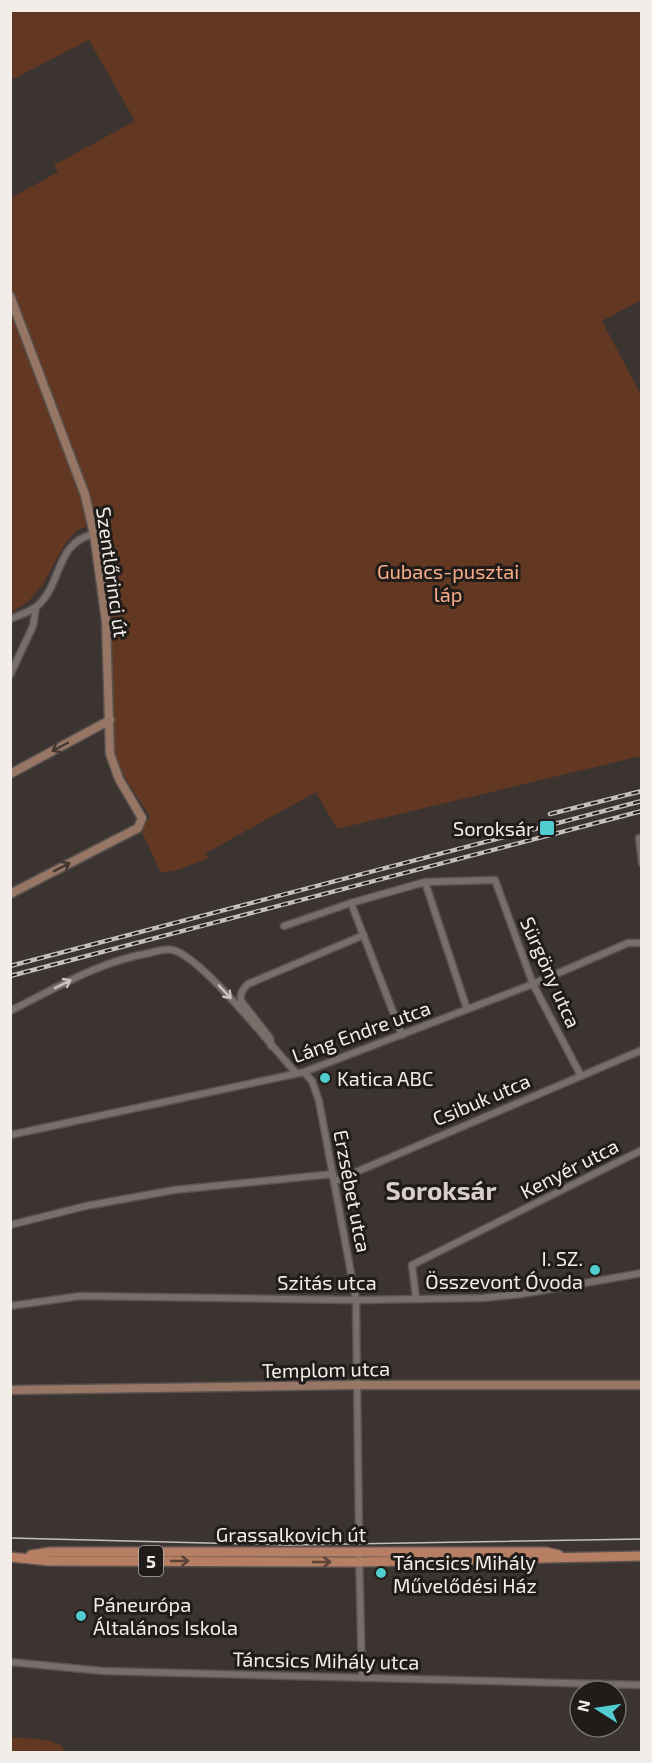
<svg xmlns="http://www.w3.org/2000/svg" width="652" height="1763" font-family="'Exo 2',sans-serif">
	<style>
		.green { fill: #633823 }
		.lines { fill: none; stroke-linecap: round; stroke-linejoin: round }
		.street-casing { stroke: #59524f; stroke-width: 9 }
		.secondary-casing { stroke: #59524f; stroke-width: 11 }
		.primary-casing { stroke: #59524f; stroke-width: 12 }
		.street { stroke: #786e6a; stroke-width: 6 }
		.secondary { stroke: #977666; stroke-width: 8 }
		.primary { stroke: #b67e62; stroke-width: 9 }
		.tram { stroke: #c5bfbb; stroke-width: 1.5 }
		.rail-casing { stroke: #c5bfbb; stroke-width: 4.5 }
		.rail { stroke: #201c1a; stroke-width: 2; stroke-dasharray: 7; stroke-linecap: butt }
		.oneway { stroke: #443731 }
		.oneway2 { stroke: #c8c1bd }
		.oneway3 { stroke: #5c4337 }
		.poi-dot { fill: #52cdcf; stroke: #201c1a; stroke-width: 2 }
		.labels { text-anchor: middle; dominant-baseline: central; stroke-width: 6; stroke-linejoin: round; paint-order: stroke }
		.shield { fill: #201c1a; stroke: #b4aeac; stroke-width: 1.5 }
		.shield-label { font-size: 18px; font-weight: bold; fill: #f3edea }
		.park-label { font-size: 20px; fill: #faad88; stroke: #201c1a }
		.street-label { font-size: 20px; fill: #f3edea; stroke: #201c1a }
		.poi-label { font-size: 20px; fill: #f3edea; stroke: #201c1a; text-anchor: start }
		.district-label { font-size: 26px; font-weight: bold; fill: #d9cec9; stroke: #201c1a }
	</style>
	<rect width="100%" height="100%" fill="#3c3430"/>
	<path class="green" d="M11,11H641V300L602,321L641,395V756L337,829L316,792L206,853L208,858L180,869L161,873L141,830L150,817L124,776L115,753L111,625L97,523L77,530L65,544L43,584L28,602L10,613L11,198L58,172L54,165L135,121L89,40L11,80Z
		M11,1737L48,1740L61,1745L65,1752H11Z"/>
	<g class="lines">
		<g class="street-casing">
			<path id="street" d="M10,619C18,616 29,612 36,607C63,585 54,543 94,534
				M10,675L33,626L36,607
				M642,838H639L642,863
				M425,882L467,1009
				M351,903L402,1035
				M284,926L351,903L425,882L495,880L533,984L580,1074
				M10,1011C56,988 100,961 150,953C157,951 166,948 173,950C203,958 271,1046 296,1073
				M271,1046L270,1038L241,1001C240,993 242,990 248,984L364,935
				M304,1072L312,1081L319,1101L356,1300L359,1536
				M10,1135L304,1072L533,984L628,943H642
				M335,1181L642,1050
				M10,1225L86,1206L174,1190L333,1174
				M416,1298L412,1265L642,1150
				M10,1306L80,1296L356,1300L483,1298L522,1294L642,1273
				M359,1552L362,1677
				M10,1662L103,1671L642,1685"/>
		</g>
		<g class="secondary-casing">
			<path id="secondary" d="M10,296L85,495L94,534L106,621L110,754L119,779L142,818L138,828L10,894
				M10,774L110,720
				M10,1390L351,1385H642"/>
		</g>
		<g class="primary-casing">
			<path id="primary" d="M31,1555L50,1552H546L559,1555
				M10,1557L49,1561L359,1562L642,1556"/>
		</g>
		<use href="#street" class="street"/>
		<use href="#secondary" class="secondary"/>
		<use href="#primary" class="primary"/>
		<path class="tram" d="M10,1538L289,1545L642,1539"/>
		<g class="rail-casing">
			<path id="rail" d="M550,814L642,791
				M10,966L642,801
				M10,976L642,811"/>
		</g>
		<use href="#rail" class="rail"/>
	</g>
	<defs><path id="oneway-shaft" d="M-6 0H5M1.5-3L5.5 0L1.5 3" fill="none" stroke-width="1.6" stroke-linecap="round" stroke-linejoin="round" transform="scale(1.5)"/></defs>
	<g class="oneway">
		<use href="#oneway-shaft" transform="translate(60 747) rotate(152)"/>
		<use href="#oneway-shaft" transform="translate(62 867) rotate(-27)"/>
	</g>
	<g class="oneway2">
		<use href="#oneway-shaft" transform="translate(63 984) rotate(-27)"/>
		<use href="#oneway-shaft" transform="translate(225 992) rotate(47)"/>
	</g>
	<g class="oneway3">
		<use href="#oneway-shaft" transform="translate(180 1561)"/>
		<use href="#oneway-shaft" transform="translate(322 1562)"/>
	</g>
	<g class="poi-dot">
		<rect x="539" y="820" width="16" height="16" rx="3"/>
		<circle cx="325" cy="1078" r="6"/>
		<circle cx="595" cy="1270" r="6"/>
		<circle cx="381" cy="1573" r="6"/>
		<circle cx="81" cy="1616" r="6"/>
	</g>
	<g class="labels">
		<rect class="shield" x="139" y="1546" width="24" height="30" rx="4.5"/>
		<g class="shield-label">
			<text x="151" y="1561">5</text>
		</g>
		<g class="park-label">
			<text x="448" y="571">Gubacs-pusztai<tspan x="448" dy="23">láp</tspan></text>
		</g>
		<g class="street-label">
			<text transform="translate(113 572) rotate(82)">Szentlőrinci út</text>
			<text transform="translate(551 972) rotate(66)">Sürgöny utca</text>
			<text transform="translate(361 1031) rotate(-20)">Láng Endre utca</text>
			<text transform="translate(481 1099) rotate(-23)">Csibuk utca</text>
			<text transform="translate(569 1168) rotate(-27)">Kenyér utca</text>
			<text transform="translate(353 1191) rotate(79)">Erzsébet utca</text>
			<text x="327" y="1282">Szitás utca</text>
			<text transform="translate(326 1369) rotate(-1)">Templom utca</text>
			<text x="291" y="1534">Grassalkovich út</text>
			<text transform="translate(326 1660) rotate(1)">Táncsics Mihály utca</text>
		</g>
		<g class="poi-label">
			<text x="534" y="828" text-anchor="end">Soroksár</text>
			<text x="337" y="1078">Katica ABC</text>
			<text x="583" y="1258" text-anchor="end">I. SZ.<tspan x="583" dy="23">Összevont Óvoda</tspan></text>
			<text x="393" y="1562">Táncsics Mihály<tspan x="393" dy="23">Művelődési Ház</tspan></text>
			<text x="93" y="1604">Páneurópa<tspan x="93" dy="23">Általános Iskola</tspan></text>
		</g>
		<g class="district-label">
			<text x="441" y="1189">Soroksár</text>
		</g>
	</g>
	<rect width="652" height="1763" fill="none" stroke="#f3edea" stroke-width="24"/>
	<g transform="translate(598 1709) rotate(282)"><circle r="28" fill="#201c1a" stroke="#74706d" stroke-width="1.5"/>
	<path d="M0-4.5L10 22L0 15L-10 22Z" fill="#52cdcf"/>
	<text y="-9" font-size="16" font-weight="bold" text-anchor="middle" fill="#f3edea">N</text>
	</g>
</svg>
